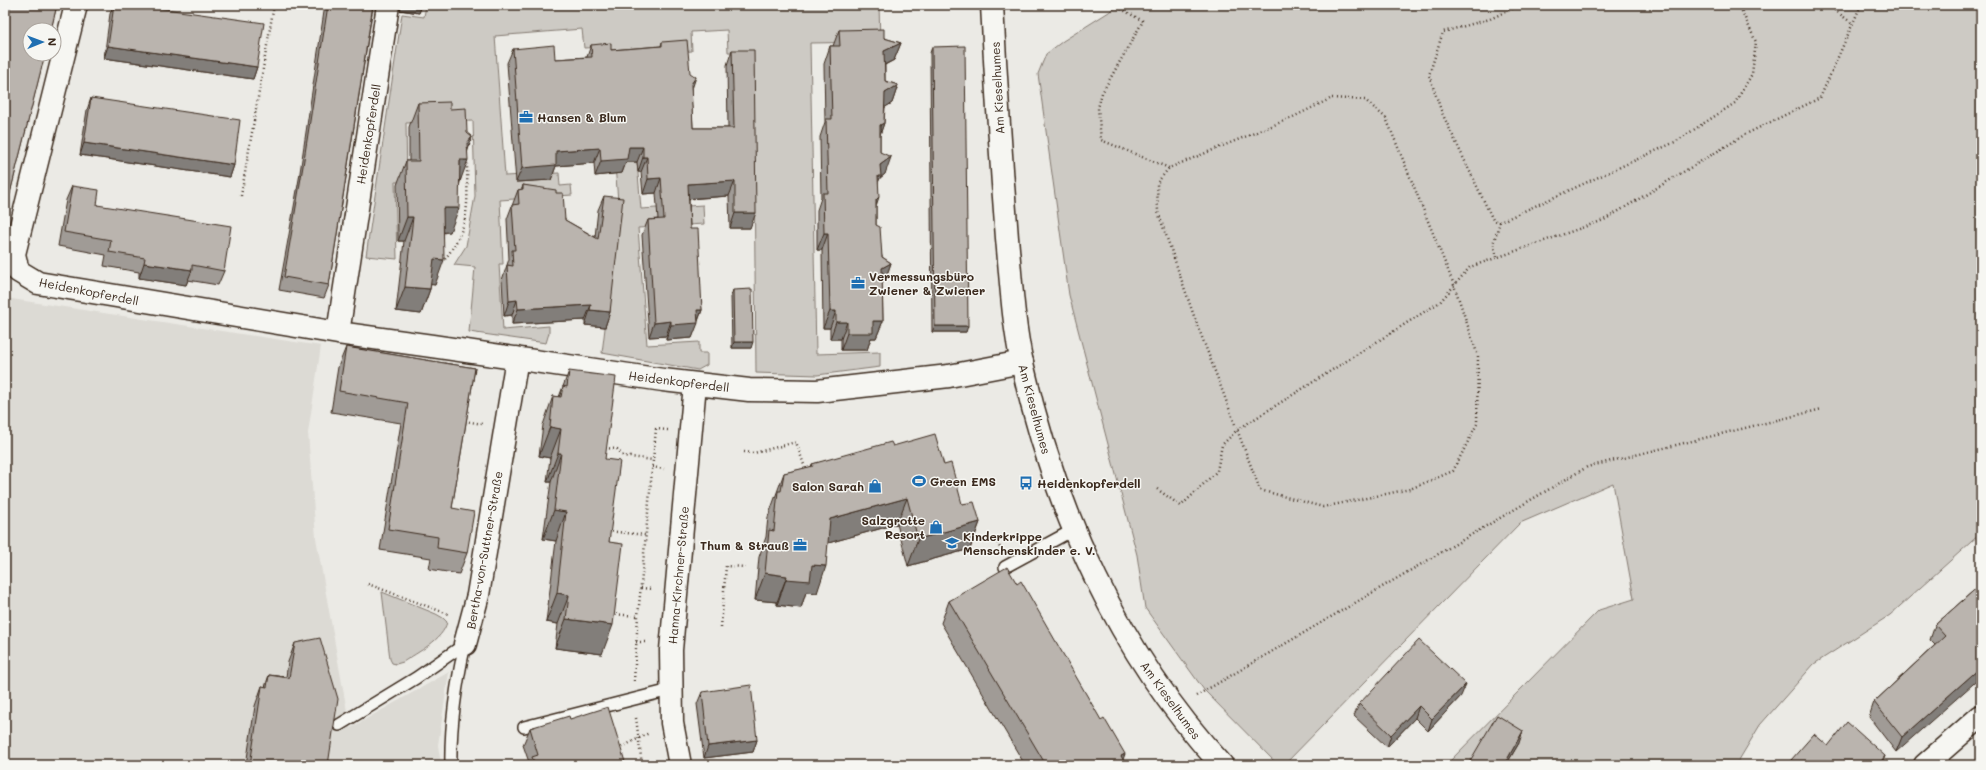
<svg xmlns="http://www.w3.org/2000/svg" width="1986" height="770" font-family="Mali,sans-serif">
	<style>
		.built { fill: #dcdad4 }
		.green { fill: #cdcac4; stroke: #847a71 }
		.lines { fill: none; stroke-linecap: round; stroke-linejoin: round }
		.lane-casing { stroke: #3b2a1e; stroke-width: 14 }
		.street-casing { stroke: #3b2a1e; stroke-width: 25 }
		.secondary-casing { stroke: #3b2a1e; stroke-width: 25 }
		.path { stroke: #3b2a1e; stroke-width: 2.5; stroke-dasharray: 1 3; stroke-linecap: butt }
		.lane { stroke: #f6f6f2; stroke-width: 11 }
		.street { stroke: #f6f6f2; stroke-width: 22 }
		.secondary { stroke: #f6f6f2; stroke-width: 22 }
		.wall { fill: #a09b96; stroke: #3b2a1e }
		.shaded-wall { fill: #827e7a; stroke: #3b2a1e }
		.building { fill: #bab4ae; stroke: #3b2a1e }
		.labels { text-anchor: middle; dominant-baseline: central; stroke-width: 3; stroke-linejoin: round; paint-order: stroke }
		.street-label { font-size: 12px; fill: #3b2a1e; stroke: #f6f6f2 }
		.poi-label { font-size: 12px; font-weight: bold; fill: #3b2a1e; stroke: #f6f6f2; text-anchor: start }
	</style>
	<rect width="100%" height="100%" fill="#ebeae5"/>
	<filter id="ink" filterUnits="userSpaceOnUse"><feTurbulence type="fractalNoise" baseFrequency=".025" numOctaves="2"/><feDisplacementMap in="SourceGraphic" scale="8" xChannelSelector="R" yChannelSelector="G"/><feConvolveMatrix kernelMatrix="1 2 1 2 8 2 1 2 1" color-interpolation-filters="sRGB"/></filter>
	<g filter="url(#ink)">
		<path class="built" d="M5,298L321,346L308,433L316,538L350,728L449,672L438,745L441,765H5Z"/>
		<path class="green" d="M426,5H879L880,42L810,43L816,354L880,352V367L817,375L756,373L753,52H728L727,30L691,32L692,51L628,56L641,209L703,205L704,224L638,228L647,345L699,342V353H707V365L698,370L602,353L619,213L605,47L584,48L582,29L495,36L505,176L559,173L560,186L571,185L572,195L500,200L503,264H499L503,330L549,326V333L546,343L469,332L475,267L454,265L466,246L475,196L473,121L406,123L407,182H395L397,259L366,256L402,14L424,17Z
			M1120,5H1981V533L1890,615L1814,664L1760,725L1736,765H1446L1599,610L1634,599L1613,483L1520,523L1285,764L1278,765L1204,690L1145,608L1137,555L1069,295L1038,74L1046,54L1063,41Z
			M382,592L436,614L443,618L447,622C443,640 418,652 403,662L396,664L392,663L390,659Z"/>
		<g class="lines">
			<g class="lane-casing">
				<path id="lane" d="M1005,567L1073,530
					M339,725L416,678L465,644
					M524,727L670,690
					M451,765C450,723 456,685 465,644"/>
			</g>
			<g class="street-casing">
				<path id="street" d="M76,5L14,254L18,271L38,283L338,333L432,346L663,380L749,390L817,391L949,376L1022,362
					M338,333L388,5
					M465,644L478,595L517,358
					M680,765L672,723L671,650L695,384
					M1925,765L1981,716"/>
			</g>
			<g class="secondary-casing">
				<path id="secondary" d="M992,5C996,83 1001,160 1007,238C1011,280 1013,322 1022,363C1055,511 1119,654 1222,765"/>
			</g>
			<path class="path" d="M1114,5L1143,21L1102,93L1098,108L1101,140L1169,168
				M1520,5L1490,19L1443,32L1429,75L1442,113L1493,220L1500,222L1675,142L1735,103L1752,74L1756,42L1739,5
				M1828,5L1853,24
				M1332,98L1365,100L1386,118L1454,285L1478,356L1477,424L1453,471L1410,489L1323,507L1260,490L1194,316L1158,212L1157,183L1169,168L1291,118Z
				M241,196L274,5
				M1497,257L1493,244L1500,222
				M445,259C472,223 467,203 467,161
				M465,421L482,424
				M605,448L617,449L623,456L653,460
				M744,452L754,453L796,442L804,465
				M652,467L664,469
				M1157,489L1181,506L1217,471L1222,445L1237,430L1440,302L1470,267L1604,220L1746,134L1820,98L1861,5
				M608,531L645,535
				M996,539L1000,548
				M368,584L448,614
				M641,588L653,589
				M612,614L638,616
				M721,627L726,566L745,567
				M636,642H647
				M634,681L638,616L656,429L668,430
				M1196,696L1587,467L1822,409
				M636,718L642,765
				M618,749L649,733"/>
			<use href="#lane" class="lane"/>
			<use href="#street" class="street"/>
			<use href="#secondary" class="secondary"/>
		</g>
		<path class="wall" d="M8,5H57L5,213V18Z
			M113,5H137L257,67L253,79L104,58L110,14Z
			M325,5H376L375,7H373L329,285L324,298L279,290L299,179Z
			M400,5H422L419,13L400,10Z
			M839,30L884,38L901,43L894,60L885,65V81L898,85L892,103L885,107L884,123L880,134V152L885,174L880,178L878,182L876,206V225L882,257L891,263L885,280L882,282L883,321L876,338H871L867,350H841V339H830V328H823L822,250H817V210L821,198L820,137L825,122L824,64L830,46H833Z
			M662,42L691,91L693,128H728L727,65L732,50L750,228H730L729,196L689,199L690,229L702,310L692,338L666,340V336L649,337L642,235L648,220L658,219L656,193L643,194L641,172H638L637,162H626L622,173L595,176L594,163L556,166L551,180L516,182L507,63L513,49L555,59L587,57L591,45L611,50L661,46Z
			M932,47L966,332H932L930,53Z
			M91,98L234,165L230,177L80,155L87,110Z
			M418,103L450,109L467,133L472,137L468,150L460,182L450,232H444L435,285L431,284L430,289L421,314L396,311L404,241H398L397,185L406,161H409V127Z
			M523,185L556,193L565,220L595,237L598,210L604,196L610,312L605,327L585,325V320L512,324V315L504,316L502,280L509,259L507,219L518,190L522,189Z
			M72,186L97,205L224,271L218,285L188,280L186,285L139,278V272L104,266L106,255L58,246L66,200Z
			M733,290L751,348H732L731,296Z
			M346,347L475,368L452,508L467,553L459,574L429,569L431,558L380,550L401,423L331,412L338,367Z
			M569,371L605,459L609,542L602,654L555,648L558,624L546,622L556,541L543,539L551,482H547L550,458L539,456L543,425L553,396L559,397Z
			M893,446L944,465L962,504L980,522L970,549L908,566L897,524L828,543L817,593L806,592L801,608L777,605V602L755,600L759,557L766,537L768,517L784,473L811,467L812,464Z
			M1017,584L1123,760L1126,765H1025L941,623L949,601Z
			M1981,584L1896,752L1869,717L1874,702L1935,645L1930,640L1935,625Z
			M295,643L328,765H246L255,706L262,686L265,687L269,675L286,677L288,662Z
			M702,692L757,740L753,752L704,758L697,704Z
			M1461,696L1428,731L1415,718L1387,747L1354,716L1359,704Z
			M570,719L626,765H530L523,745L530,728Z
			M1519,743L1506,765H1469L1470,761Z
			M1828,746L1882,765H1789L1791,760Z"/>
		<path class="shaded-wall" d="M402,5H422L419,13L400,10Z
			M901,43L894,60L878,68L884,51Z
			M108,46L257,67L253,79L104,58Z
			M696,77L691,92V84Z
			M898,85L892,103L879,111L885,93Z
			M884,123L878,141L880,125Z
			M472,137L464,160H468L459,184L460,160L467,143Z
			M84,143L234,165L230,177L80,155Z
			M629,147H643L637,162H626L622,173L595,176L601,161Z
			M600,148L594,163L556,166L551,180L516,182L522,168L556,151Z
			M643,157H647L641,172H638Z
			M891,157L885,174L880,178L874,193L880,165Z
			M661,178L656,193L643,194L648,179Z
			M735,181L729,196L683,199L688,184Z
			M879,197L873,215L876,200Z
			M443,208H459L450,232L434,233Z
			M735,213H756L750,228H730Z
			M407,217H413L404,241H398Z
			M824,233H828L822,250H817Z
			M434,259L444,260L435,285L425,284Z
			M144,263L192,270L186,285L139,278Z
			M891,263L885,280L876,286L882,268Z
			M405,287L430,289L421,314L396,311Z
			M517,300L512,315L504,316L509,301Z
			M591,305L585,320L512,324L518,309Z
			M590,310L610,312L605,327L585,325Z
			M697,310H702L697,323H698L692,338L666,340L671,325Z
			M830,311H836L830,328H823Z
			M671,321L666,336L649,337L654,323Z
			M873,321H883L876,338H871L867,350H841L847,333Z
			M836,322H847L841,339H830Z
			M935,326H968L966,332H932Z
			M734,342H753L751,348H732Z
			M550,427L561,429L550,458L539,456Z
			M558,453H561L551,482H547Z
			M907,498L897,524L821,545L830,519Z
			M554,510L566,512L556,541L543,539Z
			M980,522L970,549L908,566L918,539Z
			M812,565L826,566L817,593L806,592L801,608L777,605L786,579Z
			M765,573L787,576L777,602L755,600Z
			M557,593L569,595L558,624L546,622Z
			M566,619L613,625L602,654L555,648Z
			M1981,667V677L1896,752L1902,737Z
			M1466,684L1461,696L1428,731L1432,719Z
			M1419,706L1415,718L1387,747L1391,735Z
			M1523,731L1519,743L1506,765H1504Z
			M757,740L753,752L704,758L708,746Z
			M1125,754L1121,765V756Z
			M1885,756L1882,765H1878Z"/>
		<path class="building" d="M10,5H57L51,30H30V54H45L5,213V24Z
			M114,5H137L264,23L257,67L108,46Z
			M328,5H373L329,285L284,277L303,166Z
			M884,29V38L901,43L884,51L885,81L898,85L885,93L884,123L880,125V152L891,157L880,165L881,176H878L879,197L876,200V225L880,227L882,257L891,263L882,268L883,321H873V333H847V322H836V311H830L828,233H824L823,193H828L826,119H832L830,46H840L839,30Z
			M687,40L690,73L696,77L691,84L693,128H734L732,50H754L756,213H735V181L688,184L690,229H698L702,310H697L698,323L671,325V321L654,323L648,220L664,219L661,178L648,179L647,157H643V147H629L627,159L601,161L600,148L556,151V165L522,168L513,49L554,45L555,59L592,57L591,45L611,43V50L662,46V42Z
			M965,46L968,326H935L932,47Z
			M91,98L240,120L234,165L84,143Z
			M450,102V109L466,108L467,133L472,137L467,143L468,160H460L459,208H443L444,260L434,259L430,289L405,287L413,217H407L406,161H419L418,103Z
			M523,185L556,190V193H563L565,220L598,239L604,196L623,198L610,312L590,310L591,305L518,309L517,300L509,301L507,265L513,266L512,250H515L512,205L519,204L518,190L523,189Z
			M72,186L99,190L97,205L231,226L224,271L192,265V270L144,263L145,258L109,252L111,240L64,232Z
			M752,289L753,342H734L733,290Z
			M346,347L475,368L452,508L474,512L467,553L437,548L438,537L388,529L408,403L339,391Z
			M569,371L616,377L605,459L620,461L609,542L623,544L613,625L566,619L569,595L557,593L566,512L554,510L561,453H558L561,429L550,427L553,396L561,397L563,386L567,387Z
			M935,434L944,465L951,463L962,504L974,502L980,522L918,539L907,498L830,519L826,566L812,565L810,581L786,579L787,576L765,573L769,530L774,531L778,491H781L784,473L813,466L812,464L891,442L893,446Z
			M1007,567L1017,584L1021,581L1101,720L1104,718L1125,754L1121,756L1126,765H1046L949,601Z
			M1981,584V667L1902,737L1874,702L1945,636L1935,625Z
			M320,638L338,699L328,765H250L262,686L267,687L269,675L289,678L295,643Z
			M1419,640L1466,684L1432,719L1419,706L1391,735L1359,704Z
			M751,685L757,740L708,746L702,692Z
			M608,707L626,765H535L532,757L538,755L530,728L569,716L570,719Z
			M1497,715L1523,731L1504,765H1477L1470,761Z
			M1847,722L1885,756L1878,765H1797L1791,760L1814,734L1828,746Z"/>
	</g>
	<defs>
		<g id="office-bare" transform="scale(1.08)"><path d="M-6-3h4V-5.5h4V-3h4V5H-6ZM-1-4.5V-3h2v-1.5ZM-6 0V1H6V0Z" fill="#1f6fb2" stroke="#f6f6f2" stroke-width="2.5" paint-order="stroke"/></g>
		<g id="stadium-bare" transform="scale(1.08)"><path d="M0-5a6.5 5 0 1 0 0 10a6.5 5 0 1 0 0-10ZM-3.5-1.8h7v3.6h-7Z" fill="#1f6fb2" stroke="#f6f6f2" stroke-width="2.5" paint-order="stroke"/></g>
		<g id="bus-bare" transform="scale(1.08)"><path d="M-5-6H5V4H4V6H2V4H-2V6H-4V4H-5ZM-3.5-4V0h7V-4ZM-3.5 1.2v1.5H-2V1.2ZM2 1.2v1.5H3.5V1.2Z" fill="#1f6fb2" stroke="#f6f6f2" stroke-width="2.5" paint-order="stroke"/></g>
		<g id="shop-bare" transform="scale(1.08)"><path d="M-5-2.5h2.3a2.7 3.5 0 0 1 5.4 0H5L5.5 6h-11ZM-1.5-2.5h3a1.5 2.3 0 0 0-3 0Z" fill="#1f6fb2" stroke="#f6f6f2" stroke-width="2.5" paint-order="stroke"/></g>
		<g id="school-bare" transform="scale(1.08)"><path d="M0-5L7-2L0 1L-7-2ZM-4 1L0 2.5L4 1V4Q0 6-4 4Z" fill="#1f6fb2" stroke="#f6f6f2" stroke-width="2.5" paint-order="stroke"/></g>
	</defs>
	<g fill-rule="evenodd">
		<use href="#office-bare" x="526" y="117"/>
		<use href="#office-bare" x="858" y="283"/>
		<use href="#stadium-bare" x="919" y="481"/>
		<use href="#bus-bare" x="1026" y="483"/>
		<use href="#shop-bare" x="875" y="486"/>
		<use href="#shop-bare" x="936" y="527"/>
		<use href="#school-bare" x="952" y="543"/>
		<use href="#office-bare" x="800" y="545"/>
	</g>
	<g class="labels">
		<g class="street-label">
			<text transform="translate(997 88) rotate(-93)">Am Kieselhumes</text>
			<text transform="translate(368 134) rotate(-81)">Heidenkopferdell</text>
			<text transform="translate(89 291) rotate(11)">Heidenkopferdell</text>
			<text transform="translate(679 381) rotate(7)">Heidenkopferdell</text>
			<text transform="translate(1035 409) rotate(75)">Am Kieselhumes</text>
			<text transform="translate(484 550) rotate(-80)">Bertha-von-Suttner-Straße</text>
			<text transform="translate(678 575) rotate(-85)">Hanna-Kirchner-Straße</text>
			<text transform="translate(1171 700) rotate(54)">Am Kieselhumes</text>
		</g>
		<g class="poi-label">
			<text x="537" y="117">Hansen &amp; Blum</text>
			<text x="869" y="276">Vermessungsbüro<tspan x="869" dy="14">Zwiener &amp; Zwiener</tspan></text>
			<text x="930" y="481">Green EMS</text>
			<text x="1037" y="483">Heidenkopferdell</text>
			<text x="864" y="486" text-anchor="end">Salon Sarah</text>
			<text x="925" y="520" text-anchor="end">Salzgrotte<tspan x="925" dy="14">Resort</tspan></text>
			<text x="963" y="536">Kinderkrippe<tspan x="963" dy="14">Menschenskinder e. V.</tspan></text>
			<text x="789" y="545" text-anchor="end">Thum &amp; Strauß</text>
		</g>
	</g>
	<rect width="1986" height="770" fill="none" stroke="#f6f6f2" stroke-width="20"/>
	<rect x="10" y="10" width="1966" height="750" fill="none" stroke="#3b2a1e" stroke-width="1.5" filter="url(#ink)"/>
	<g transform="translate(42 42) rotate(89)"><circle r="19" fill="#f6f6f2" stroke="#aba49d"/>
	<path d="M0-3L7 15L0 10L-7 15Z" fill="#1f6fb2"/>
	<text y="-6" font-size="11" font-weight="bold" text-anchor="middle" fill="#3b2a1e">N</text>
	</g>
</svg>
